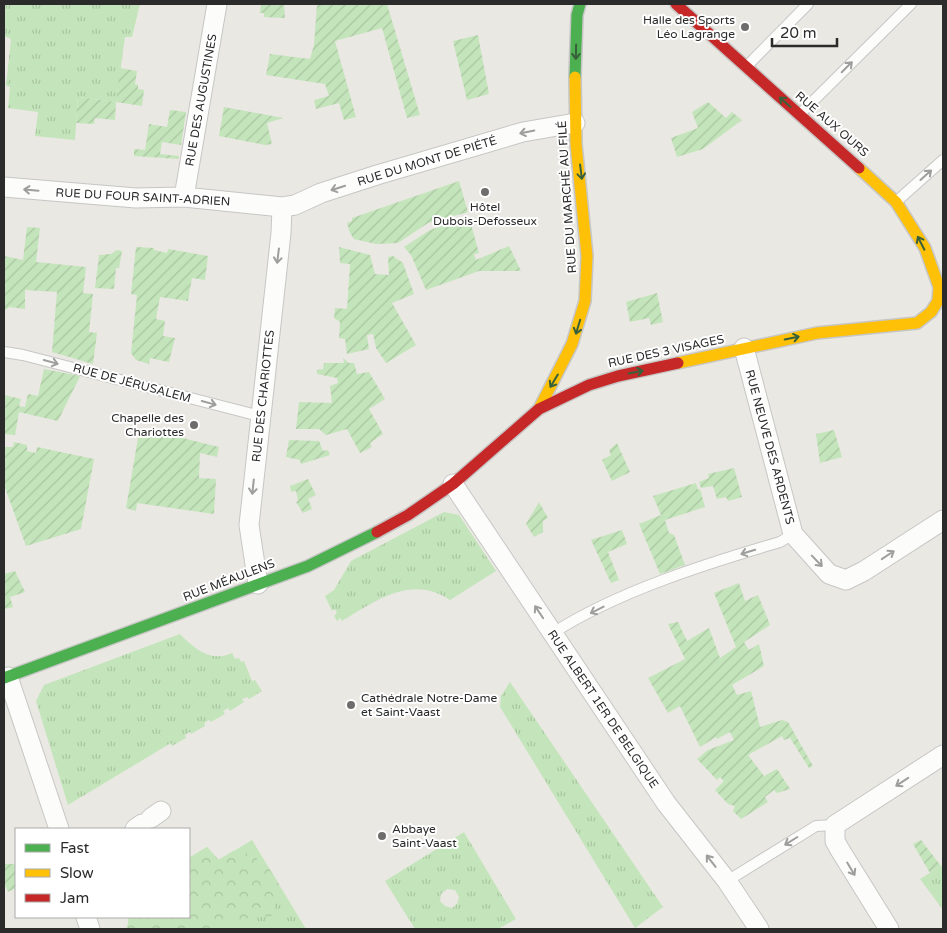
<svg xmlns="http://www.w3.org/2000/svg" width="947" height="933" font-family="'Varela Round',sans-serif">
	<style>
		.grass { fill: url(#grass-tufts); fill-rule: evenodd }
		.forest { fill: url(#forest-crowns) }
		.garden { fill: url(#garden-furrows) }
		.lines { fill: none; stroke-linecap: round; stroke-linejoin: round }
		.lane-casing { stroke: #c7c6c6; stroke-width: 12 }
		.street-casing { stroke: #c7c6c6; stroke-width: 21 }
		.fast-casing { stroke: #c7c6c6; stroke-width: 14 }
		.slow-casing { stroke: #c7c6c6; stroke-width: 14 }
		.jam-casing { stroke: #c7c6c6; stroke-width: 14 }
		.lane { stroke: #fcfcfb; stroke-width: 10 }
		.street { stroke: #fcfcfb; stroke-width: 19 }
		.fast { stroke: #4caf50; stroke-width: 11 }
		.slow { stroke: #ffc107; stroke-width: 11 }
		.jam { stroke: #c62828; stroke-width: 11 }
		.oneway { stroke: #38603a }
		.oneway2 { stroke: #9e9e9d }
		.poi-dot { fill: #6e6d6b; stroke: #fff; stroke-width: 2 }
		.labels { text-anchor: middle; dominant-baseline: central; stroke-width: 4; stroke-linejoin: round; paint-order: stroke }
		.poi-label { font-size: 12px; fill: #2b2b2b; stroke: #fff; text-anchor: end }
		.street-label { font-size: 12px; fill: #2b2b2b; stroke: #fff }
	</style>
	<defs>
		<pattern id="grass-tufts" width="24" height="20" patternUnits="userSpaceOnUse" patternTransform="scale(1.25)"><rect width="24" height="20" fill="#c4e5bb"/><path d="M3 7l-1-3M5 7V3M7 7l1-3M15 17l-1-3M17 17v-4M19 17l1-3" fill="none" stroke="#a9c5a1"/></pattern>
		<pattern id="forest-crowns" width="20" height="18" patternUnits="userSpaceOnUse" patternTransform="scale(1.25)"><rect width="20" height="18" fill="#c4e5bb"/><path d="M2 6a3 3 0 1 1 6 0M12 15a3 3 0 1 1 6 0" fill="none" stroke="#a9c5a1"/></pattern>
		<pattern id="garden-furrows" width="10" height="10" patternUnits="userSpaceOnUse" patternTransform="scale(1.25)"><rect width="10" height="10" fill="#c4e5bb"/><path d="M-1 1l2-2M0 10L10 0M9 11l2-2" fill="none" stroke="#a9c5a1"/></pattern>
	</defs>
	<rect width="100%" height="100%" fill="#eae8e2"/>
	<path class="grass" d="M4,4H140L132,37H125L116,102L78,97L75,140L35,136L38,112L8,108L10,87L6,86L11,39L4,36Z
		M444,512L459,515L496,571L450,600C411,574 376,601 342,621L340,618L337,621L334,616L337,613L335,609L332,611L325,596L334,590L351,561Z
		M180,634C194,649 212,663 232,653L235,659L239,658L241,662L244,661L252,681L255,680L262,691L249,699L247,697L242,699L244,702L230,711L228,708L223,711L225,714L211,722L209,720L204,723L205,726L191,734L190,732L185,735L186,738L172,746L171,743L68,805L36,701L44,685Z
		M510,682L663,907L635,928L500,707L501,696Z
		M464,832L516,919L498,929H415L385,881ZM447,889L455,890L459,897L457,904L452,908L445,906L440,901L441,894Z
		M252,840L306,929H127L129,917H189V858L207,847L219,860Z
		M943,865V910L920,879Z"/>
	<path class="forest" d="M207,847L218,860L235,850L246,856L255,854L258,862L269,868L279,884L273,916L249,918L226,924L225,929H127L129,917H189V858Z"/>
	<path class="garden" d="M261,4H284L285,18L264,17V13H260Z
		M317,4H387L420,115L407,118L382,28L335,41L356,117L344,120L339,103L316,109L314,100L329,96L325,84L266,75L270,54L310,59L314,45Z
		M478,35L489,94L467,100L453,41Z
		M120,68L137,71L135,84L138,85V89L144,90L142,106L116,102L115,120L95,118L94,124L76,123L78,97L116,102Z
		M708,102L726,118L732,112L742,120L703,149L677,157L671,138L698,128L692,112Z
		M224,107L283,118L267,123L272,144L265,145L219,136Z
		M170,110L186,112L181,145L162,142L160,154L179,156L178,159L134,156V149L145,150L149,124L167,127Z
		M459,181L468,212L428,223L398,243L376,244L354,239L350,233L347,223L352,221V218Z
		M469,217L479,253L474,254L476,260L509,246L521,271H479L426,290L411,255L404,247L430,230Z
		M27,227L40,228L36,262L86,267L83,293L93,294L89,332L97,333L93,364L52,352L57,292L25,290V309L9,307L4,311V256L23,260Z
		M136,247L154,248V250L167,253L168,249L208,256L205,280L192,278L188,301L160,297L156,319L165,321L163,336L175,338L169,362L150,358L149,364L136,360L131,353L137,295L131,294Z
		M339,247L370,255L375,274L389,275L388,257L393,256L403,263L414,294L392,303L416,345L386,363L376,348L373,334L367,335L369,349L347,354L345,339L339,338L340,322L334,318L335,308L347,309L350,264L340,263Z
		M117,250L122,251L119,268H116L114,289L95,288L99,255L111,254Z
		M657,293L663,322L651,325L649,318L630,322L626,302Z
		M343,358L349,363H354L357,374L369,372L385,399L369,409L383,434L370,443L372,447L360,453L347,429L326,435L319,429H296L299,402L332,403L330,386L338,383L337,378L317,374V370L323,369L324,363H344Z
		M44,369L80,376L58,421L19,412L15,435L4,434V395L21,399L19,406L25,407L28,394L38,396Z
		M146,429L219,447L217,457L200,453L199,478L216,479L214,514L137,503L136,511L126,508L138,438Z
		M834,430L842,457L820,463L816,434Z
		M289,440L319,441L323,451L328,450L330,455L301,464L300,460L286,457Z
		M14,442L27,445V451L36,453L37,447L94,459L81,529L26,546L4,485V447H13Z
		M617,443L630,472L612,481L602,460L611,455L609,450Z
		M734,468L742,497L728,501L726,497L717,499L713,486L701,488L699,482L709,478L708,474Z
		M308,479L316,495L308,499L312,509L303,513L296,502L298,501L296,491L291,492L290,486Z
		M696,483L698,490L700,489L705,507L665,520L669,533L674,535L685,565L660,574L639,524L661,515L653,496Z
		M539,502L548,518L543,521V532L534,537L526,524Z
		M622,530L627,544L608,552L619,580L611,583L591,540Z
		M15,571L25,592L10,597L13,607L4,609V574Z
		M739,583L745,601L758,595L770,625L744,642L749,650L759,644L764,666L732,685L737,695L751,691L760,727L782,720L788,722L813,766L809,768L790,738L784,740L782,736L748,755L764,776L777,769L790,789L777,793L774,790L765,797L768,802L741,819L733,811L735,806L728,804L715,790L724,781L720,777L717,780L697,759L708,750L734,740L730,732L717,739L716,737L700,747L680,706L668,713L648,678L685,659L668,624L678,622L687,641L709,628L720,658L736,647L714,593Z
		M921,840L941,866L930,873L913,844Z
		M4,864H16V888L8,892L4,883Z"/>
	<g class="lines">
		<g class="lane-casing">
			<path id="lane" d="M746,67L808,4
				M801,113L911,4
				M897,201L943,160
				M4,352L23,355L260,416
				M553,633C616,592 708,563 780,542L793,534
				M727,881L816,826L835,825"/>
		</g>
		<g class="street-casing">
			<path id="street" d="M4,187L136,198L184,197L282,207L295,205L321,193L377,175L523,132L575,123
				M184,197L217,4
				M744,348L793,534L829,574L846,580L864,571L943,520
				M453,484L666,803L727,881L759,929
				M258,584L249,525L281,233L282,207
				M8,677L59,829
				M151,818L161,811
				M135,829L142,824
				M86,917L90,929
				M889,929L840,850L835,841V825L943,755"/>
		</g>
		<g class="fast-casing">
			<path id="fast" d="M575,77L577,15L580,4
				M4,678L308,566L377,532"/>
		</g>
		<g class="slow-casing">
			<path id="slow" d="M678,363L817,333L917,323L931,312L938,301L939,287L925,248L896,202L859,168
				M539,409L572,344L585,301L587,256L576,144L575,77"/>
		</g>
		<g class="jam-casing">
			<path id="jam" d="M676,4L859,168
				M377,532L408,515L453,484L539,409L589,385L618,376L678,363"/>
		</g>
		<use href="#lane" class="lane"/>
		<use href="#street" class="street"/>
		<use href="#fast" class="fast"/>
		<use href="#slow" class="slow"/>
		<use href="#jam" class="jam"/>
	</g>
	<defs><path id="oneway-shaft" d="M-6 0H5M1.5-3L5.5 0L1.5 3" fill="none" stroke-width="1.6" stroke-linecap="round" stroke-linejoin="round" transform="scale(1.25)"/></defs>
	<g class="oneway">
		<use href="#oneway-shaft" transform="translate(576 52) rotate(91)"/>
		<use href="#oneway-shaft" transform="translate(785 102) rotate(-139)"/>
		<use href="#oneway-shaft" transform="translate(581 172) rotate(83)"/>
		<use href="#oneway-shaft" transform="translate(921 243) rotate(-117)"/>
		<use href="#oneway-shaft" transform="translate(578 327) rotate(107)"/>
		<use href="#oneway-shaft" transform="translate(792 338) rotate(-12)"/>
		<use href="#oneway-shaft" transform="translate(636 372) rotate(-12)"/>
		<use href="#oneway-shaft" transform="translate(554 381) rotate(121)"/>
	</g>
	<g class="oneway2">
		<use href="#oneway-shaft" transform="translate(847 67) rotate(-45)"/>
		<use href="#oneway-shaft" transform="translate(527 132) rotate(168)"/>
		<use href="#oneway-shaft" transform="translate(926 175) rotate(-42)"/>
		<use href="#oneway-shaft" transform="translate(338 188) rotate(162)"/>
		<use href="#oneway-shaft" transform="translate(31 190) rotate(-175)"/>
		<use href="#oneway-shaft" transform="translate(278 256) rotate(97)"/>
		<use href="#oneway-shaft" transform="translate(51 362) rotate(15)"/>
		<use href="#oneway-shaft" transform="translate(209 403) rotate(15)"/>
		<use href="#oneway-shaft" transform="translate(253 487) rotate(96)"/>
		<use href="#oneway-shaft" transform="translate(748 552) rotate(163)"/>
		<use href="#oneway-shaft" transform="translate(888 555) rotate(-34)"/>
		<use href="#oneway-shaft" transform="translate(817 561) rotate(46)"/>
		<use href="#oneway-shaft" transform="translate(597 610) rotate(153)"/>
		<use href="#oneway-shaft" transform="translate(539 612) rotate(-124)"/>
		<use href="#oneway-shaft" transform="translate(902 782) rotate(147)"/>
		<use href="#oneway-shaft" transform="translate(791 841) rotate(148)"/>
		<use href="#oneway-shaft" transform="translate(711 861) rotate(-128)"/>
		<use href="#oneway-shaft" transform="translate(851 869) rotate(59)"/>
	</g>
	<g class="poi-dot">
		<circle cx="745" cy="27" r="5"/>
		<circle cx="485" cy="192" r="5"/>
		<circle cx="194" cy="425" r="5"/>
		<circle cx="351" cy="705" r="5"/>
		<circle cx="382" cy="836" r="5"/>
	</g>
	<g class="labels">
		<g class="poi-label">
			<text x="735" y="20">Halle des Sports<tspan x="735" dy="14">Léo Lagrange</tspan></text>
			<text x="485" y="207" text-anchor="middle">Hôtel<tspan x="485" dy="14">Dubois-Defosseux</tspan></text>
			<text x="184" y="418">Chapelle des<tspan x="184" dy="14">Chariottes</tspan></text>
			<text x="361" y="698" text-anchor="start">Cathédrale Notre-Dame<tspan x="361" dy="14">et Saint-Vaast</tspan></text>
			<text x="392" y="829" text-anchor="start">Abbaye<tspan x="392" dy="14">Saint-Vaast</tspan></text>
		</g>
		<g class="street-label">
			<text transform="translate(201 100) rotate(-80)">RUE DES AUGUSTINES</text>
			<text transform="translate(832 124) rotate(41)">RUE AUX OURS</text>
			<text transform="translate(427 161) rotate(-17)">RUE DU MONT DE PIÉTÉ</text>
			<text transform="translate(143 197) rotate(3)">RUE DU FOUR SAINT-ADRIEN</text>
			<text transform="translate(567 197) rotate(-94)">RUE DU MARCHÉ AU FILÉ</text>
			<text transform="translate(666 351) rotate(-12)">RUE DES 3 VISAGES</text>
			<text transform="translate(132 383) rotate(15)">RUE DE JÉRUSALEM</text>
			<text transform="translate(263 396) rotate(-84)">RUE DES CHARIOTTES</text>
			<text transform="translate(770 447) rotate(75)">RUE NEUVE DES ARDENTS</text>
			<text transform="translate(229 580) rotate(-21)">RUE MÉAULENS</text>
			<text transform="translate(603 709) rotate(56)">RUE ALBERT 1ER DE BELGIQUE</text>
		</g>
	</g>
	<rect width="947" height="933" fill="none" stroke="#2b2b2b" stroke-width="10"/>
	<rect x="15" y="828" width="175" height="90" fill="#ffffff" stroke="#aaaaaa"/>
	<rect x="25" y="844" width="25" height="8" fill="#4caf50" stroke="#aaaaaa"/>
	<text x="60" y="853" font-size="15" fill="#2b2b2b">Fast</text>
	<rect x="25" y="869" width="25" height="8" fill="#ffc107" stroke="#aaaaaa"/>
	<text x="60" y="878" font-size="15" fill="#2b2b2b">Slow</text>
	<rect x="25" y="894" width="25" height="8" fill="#c62828" stroke="#aaaaaa"/>
	<text x="60" y="903" font-size="15" fill="#2b2b2b">Jam</text>
	<path d="M772 38v8h65v-8" fill="none" stroke="#2b2b2b" stroke-width="2.5"/>
	<text x="780" y="38" font-size="15" fill="#2b2b2b" stroke="#ffffff" stroke-width="4" paint-order="stroke">20 m</text>
</svg>
